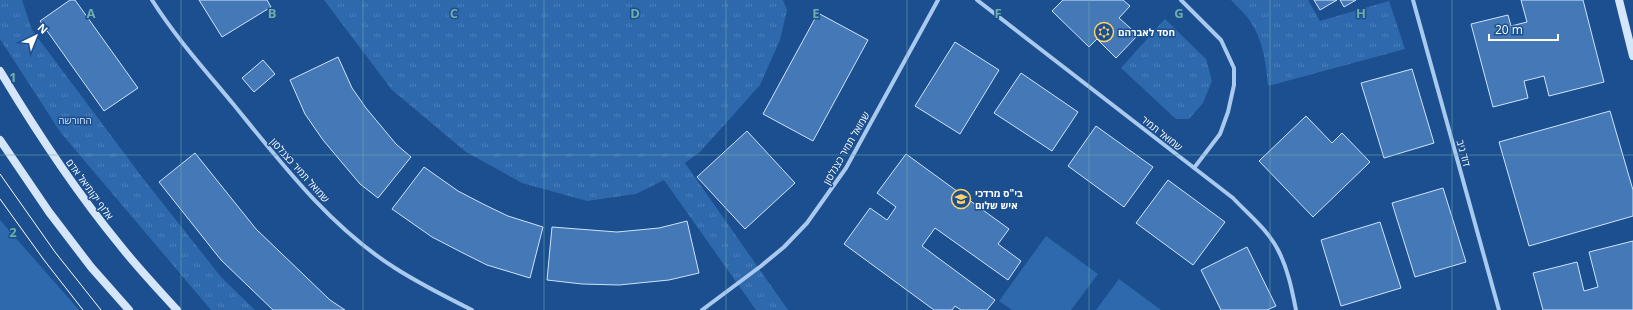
<svg xmlns="http://www.w3.org/2000/svg" width="1633" height="310" font-family="'Open Sans','Noto Sans Hebrew',sans-serif">
	<style>
		.grass { fill: #2e69ad }
		.park { fill: url(#park-tufts) }
		.building { fill: #4478b7; stroke: #cfe3fa }
		.lines { fill: none; stroke-linecap: round; stroke-linejoin: round }
		.street { stroke: #a9c9ee; stroke-width: 4 }
		.secondary { stroke: #d6e6fa; stroke-width: 8 }
		.tram { stroke: #fff; stroke-width: 1 }
		.grid { fill: none; stroke: #6fada8; stroke-width: 1; stroke-opacity: 0.55 }
		.labels { text-anchor: middle; dominant-baseline: central; stroke-width: 3; stroke-linejoin: round; paint-order: stroke }
		.poi-label { font-size: 10px; font-weight: bold; fill: #fff; stroke: #1b4f8f; text-anchor: start }
		.park-label { font-size: 10px; fill: #cfe3fa; stroke: #1b4f8f }
		.street-label { font-size: 10px; fill: #fff; stroke: #1b4f8f }
		.grid-label { font-size: 13px; text-anchor: middle; font-weight: bold; fill: #6fada8; stroke: #1b4f8f; stroke-width: 3; stroke-linejoin: round; paint-order: stroke }
	</style>
	<defs>
		<pattern id="park-tufts" width="24" height="20" patternUnits="userSpaceOnUse"><rect width="24" height="20" fill="#2e69ad"/><path d="M3 7l-1-3M5 7V3M7 7l1-3M15 17l-1-3M17 17v-4M19 17l1-3" fill="none" stroke="#4d80b9"/></pattern>
	</defs>
	<rect width="100%" height="100%" fill="#1b4f8f"/>
	<path class="grass" d="M0,220L79,310H0Z
		M1046,236L1098,274L1071,310H1012L999,301Z
		M1119,279L1161,310H1096Z"/>
	<path class="park" d="M0,0H22L32,30L142,177L221,277L255,310H211L61,133L0,39Z
		M324,0H783L787,10L780,40L760,85L700,152L685,163L788,310H756L664,180L636,194L587,201L522,183L466,152L392,90Z
		M1231,0H1308L1320,21L1389,1L1405,49L1268,86C1266,63 1263,40 1250,21C1245,13 1237,7 1231,0Z
		M1165,19L1206,59L1212,81L1203,103L1189,119H1176L1121,68Z"/>
	<path class="building" d="M70,0H75L138,88L104,111L40,21Z
		M199,0H267L271,7L222,37Z
		M1063,0H1123L1130,6L1119,18L1138,35L1116,58L1097,39L1089,47L1052,11Z
		M1314,0H1337L1320,10Z
		M1340,0H1356L1344,7Z
		M1521,0H1583L1604,82L1549,96L1544,76L1524,81L1528,98L1493,107L1471,24L1508,15L1511,26L1527,22Z
		M818,13L868,40L813,141L763,114Z
		M955,42L999,70L960,134L915,106Z
		M338,57L352,88L366,108L396,144L411,157L378,198L360,184L323,140L305,114L290,80Z
		M263,60L275,74L254,92L242,78Z
		M1412,69L1434,143L1384,158L1361,83Z
		M1021,73L1078,112L1052,151L994,113Z
		M1610,111L1633,190V216L1529,246L1499,142Z
		M1306,116L1332,143L1342,133L1370,162L1313,217L1259,161Z
		M1096,126L1153,167L1124,207L1068,166Z
		M747,131L795,183L745,229L697,177Z
		M195,153L256,229L330,300L345,310H273L221,260L159,182Z
		M906,154L1009,229L998,244L1021,261L1008,280L935,228L922,246L995,300L987,310H961L955,306L952,310H934L844,244L870,208L887,220L896,207L877,193Z
		M424,167L458,191L485,205L508,216L543,227L530,278L487,265L461,252L432,237L392,209Z
		M1168,180L1225,222L1193,265L1136,223Z
		M1443,188L1466,262L1415,277L1392,203Z
		M687,221L699,273L669,280L619,285L582,284L547,280L552,227L617,232L659,228Z
		M1380,222L1401,288L1341,306L1321,240Z
		M1633,241V310H1543L1533,273L1577,262L1584,291L1598,287L1589,252Z
		M1247,247L1276,306L1267,310H1221L1201,270Z"/>
	<g class="lines">
		<path class="street" d="M152,0C176,38 206,71 234,105C282,164 330,227 395,268C420,284 446,297 472,310
			M977,0L1233,198C1248,214 1268,230 1278,250C1288,269 1292,290 1296,310
			M1181,0L1221,40L1234,68V85L1228,112L1220,134L1194,168
			M1413,0L1499,310
			M702,310L761,266L784,247L807,223L846,168L938,0"/>
		<path class="secondary" d="M1619,0L1633,56
			M0,71C36,131 74,189 119,244C137,267 157,288 177,310
			M0,140L49,212L91,267L129,310"/>
		<path class="tram" d="M0,174L55,252L101,310
			M0,199L44,260L83,310"/>
	</g>
	<path class="grid" d="M181,0V310M363,0V310M544,0V310M726,0V310M907,0V310M1089,0V310M1270,0V310M1452,0V310M0,155H1633"/>
	<defs>
		<g id="synagogue-ring" transform="scale(1)"><circle r="9.5" fill="#1b4f8f" stroke="#ffd166" stroke-width="1.5"/><path d="M0-6.5L5.6 3.2H-5.6ZM0 6.5L5.6-3.2H-5.6Z" fill="#ffd166"/></g>
		<g id="school-ring" transform="scale(1)"><circle r="9.5" fill="#1b4f8f" stroke="#ffd166" stroke-width="1.5"/><path d="M0-5L7-2L0 1L-7-2ZM-4 1L0 2.5L4 1V4Q0 6-4 4Z" fill="#ffd166"/></g>
	</defs>
	<g fill-rule="evenodd">
		<use href="#synagogue-ring" x="1104" y="32"/>
		<use href="#school-ring" x="961" y="199"/>
	</g>
	<g class="labels">
		<g class="poi-label">
			<text x="1118" y="32">חסד לאברהם</text>
			<text x="975" y="193">בי"ס מרדכי<tspan x="975" dy="12">איש שלום</tspan></text>
		</g>
		<g class="park-label">
			<text x="75" y="120">החורשה</text>
		</g>
		<g class="street-label">
			<text transform="translate(1162 133) rotate(38)">שמואל תמיר</text>
			<text transform="translate(846 148) rotate(-60)">שמואל תמיר כצנלסון</text>
			<text transform="translate(1464 153) rotate(75)">דוד ניב</text>
			<text transform="translate(300 170) rotate(48)">שמואל תמיר כצנלסון</text>
			<text transform="translate(90 189) rotate(54)">אלוף יקותיאל אדם</text>
		</g>
	</g>
	<g class="grid-label">
		<text x="91" y="18">A</text>
		<text x="272" y="18">B</text>
		<text x="454" y="18">C</text>
		<text x="635" y="18">D</text>
		<text x="816" y="18">E</text>
		<text x="998" y="18">F</text>
		<text x="1179" y="18">G</text>
		<text x="1361" y="18">H</text>
		<text x="13" y="82">1</text>
		<text x="13" y="237">2</text>
	</g>
	<g transform="translate(36 36) rotate(43)" stroke="#1b4f8f" stroke-width="3" paint-order="stroke">
	<path d="M0-3L7 15L0 10L-7 15Z" fill="#ffffff"/>
	<text y="-6" font-size="11" font-weight="bold" text-anchor="middle" fill="#ffffff">N</text>
	</g>
	<path d="M1489 34v6h69v-6" fill="none" stroke="#ffffff" stroke-width="2"/>
	<text x="1495" y="34" font-size="12" fill="#ffffff" stroke="#1b4f8f" stroke-width="3" paint-order="stroke">20 m</text>
</svg>
